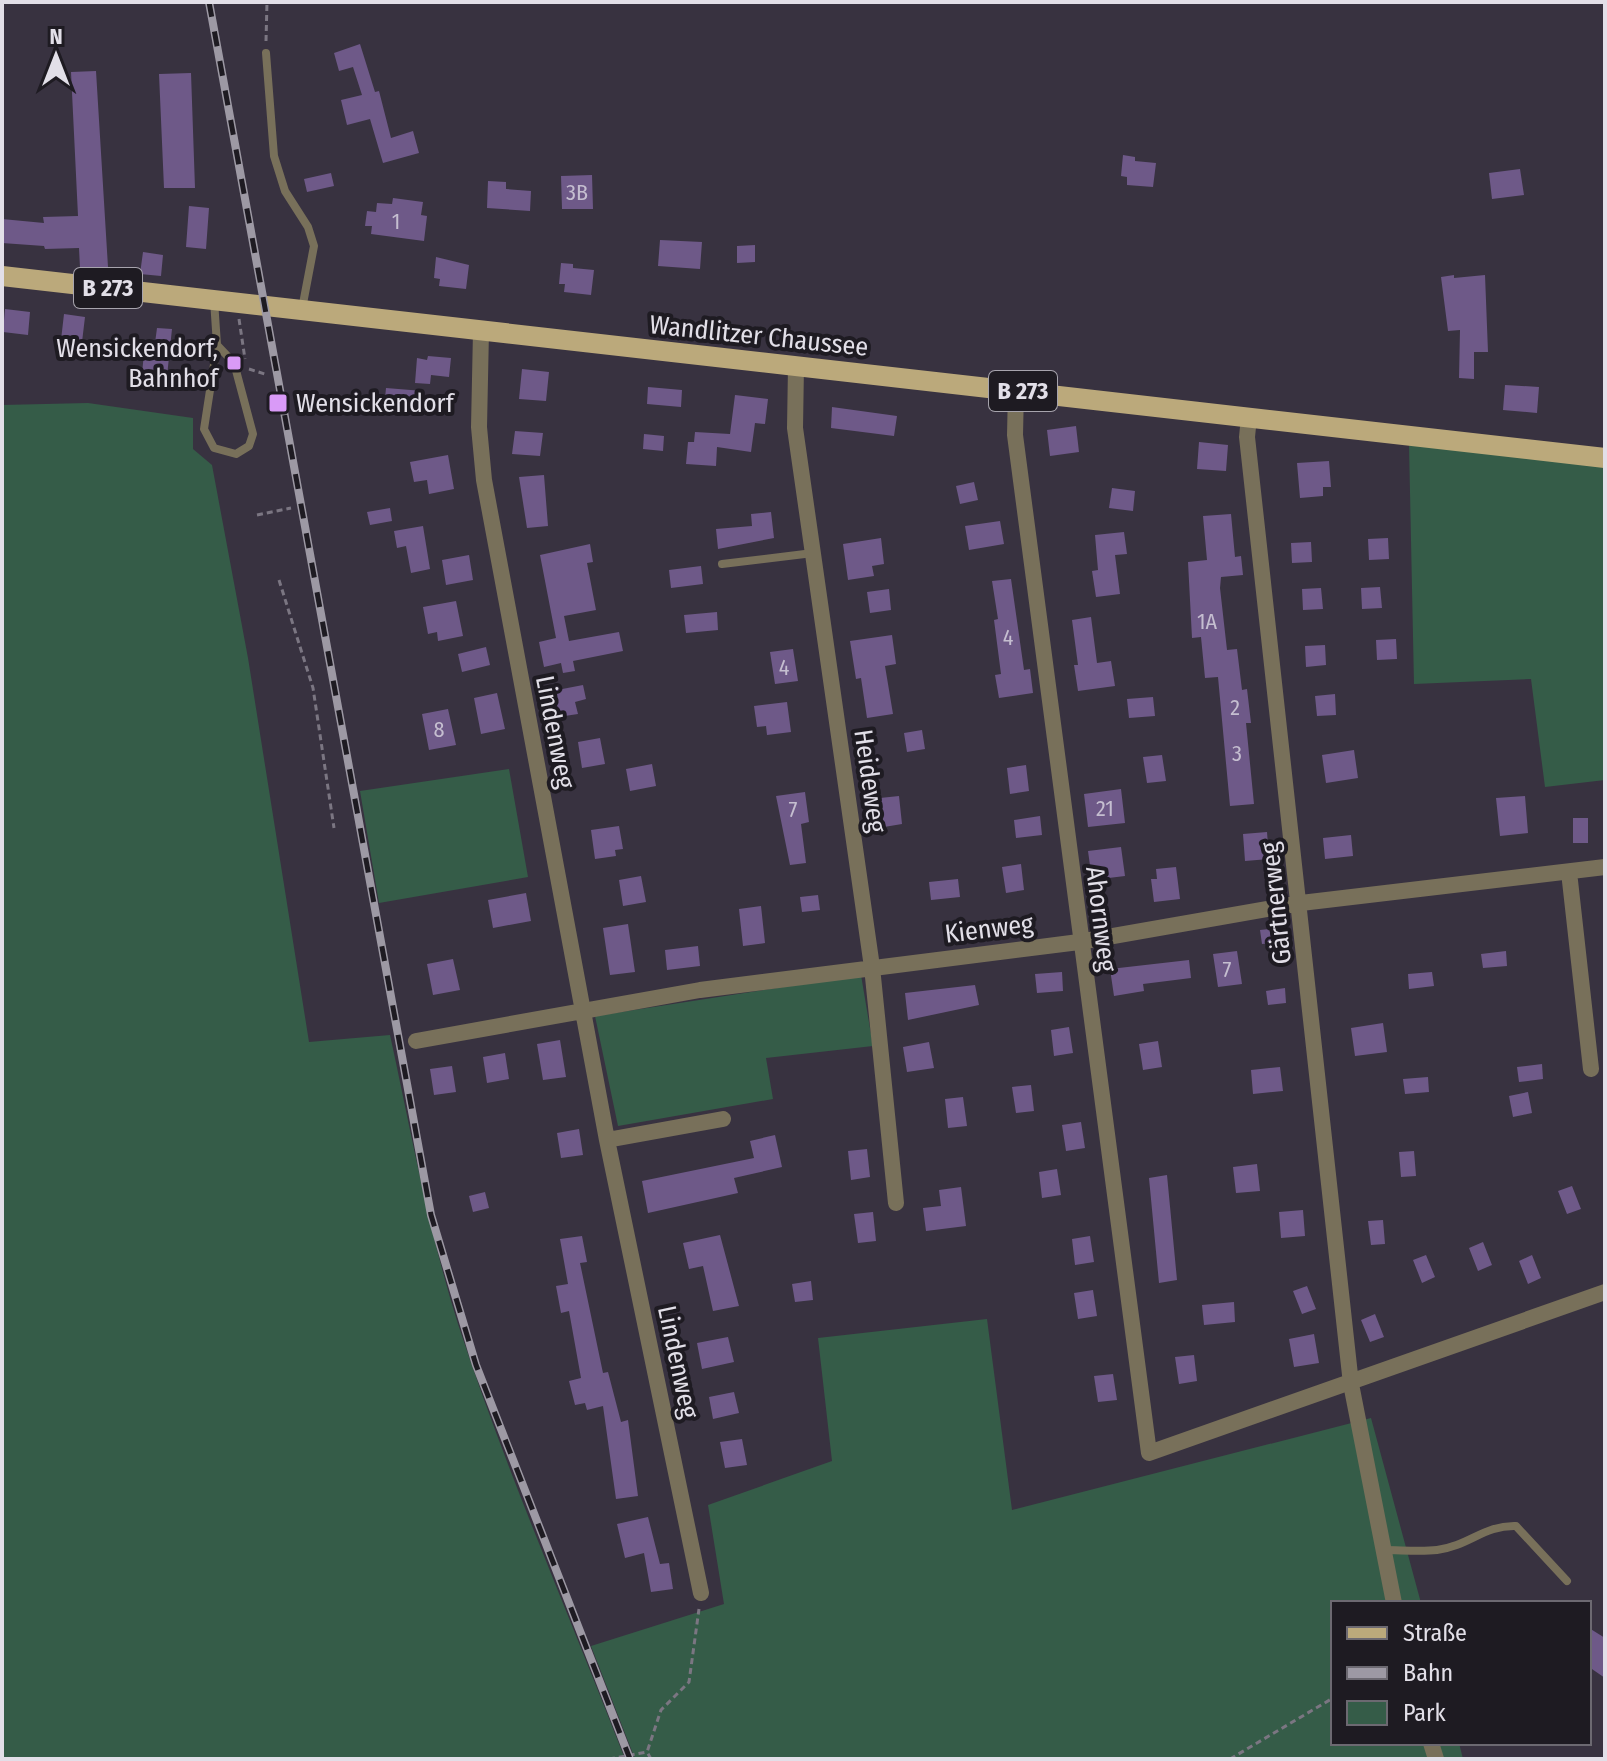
<svg xmlns="http://www.w3.org/2000/svg" width="1607" height="1761" font-family="'Fira Sans Condensed',sans-serif">
	<style>
		.green { fill: #355c48 }
		.building { fill: #6e5988 }
		.lines { fill: none; stroke-linecap: round; stroke-linejoin: round }
		.path { stroke: #7b7682; stroke-width: 3; stroke-dasharray: 6 4; stroke-linecap: butt }
		.lane { stroke: #78705a; stroke-width: 8 }
		.street { stroke: #78705a; stroke-width: 16 }
		.primary { stroke: #bba97b; stroke-width: 20 }
		.rail-casing { stroke: #9d99a4; stroke-width: 8 }
		.rail { stroke: #1e1b22; stroke-width: 5; stroke-dasharray: 15; stroke-linecap: butt }
		.poi-dot { fill: #d99af7; stroke: #1e1b22; stroke-width: 3 }
		.labels { text-anchor: middle; dominant-baseline: central; stroke-width: 8; stroke-linejoin: round; paint-order: stroke }
		.number-label { font-size: 22px; fill: #c5bed0 }
		.shield { fill: #1e1b22; stroke: #a7a4ad; stroke-width: 2 }
		.shield-label { font-size: 24px; font-weight: bold; fill: #e2dfe8 }
		.street-label { font-size: 26px; fill: #e2dfe8; stroke: #1e1b22 }
		.poi-label { font-size: 26px; fill: #e2dfe8; stroke: #1e1b22; text-anchor: end }
	</style>
	<rect width="100%" height="100%" fill="#383240"/>
	<path class="green" d="M88,403L193,418V449L212,465L248,658L309,1042L390,1035C411,1131 428,1229 458,1324C506,1471 569,1614 625,1759H2V405Z
		M1409,444L1605,467V780L1545,787L1531,679L1414,684Z
		M509,769L528,877L379,903L360,791Z
		M861,975L873,1046L766,1058L773,1099L618,1126L595,1016Z
		M987,1319L1012,1510L1371,1418L1421,1603H1333V1743H1459L1463,1759H635L591,1646L724,1604L708,1505L832,1461L818,1338Z"/>
	<path class="building" d="M360,44L375,92L379,91L391,138L413,131L419,153L383,163L370,119L347,125L341,100L362,95L353,67L339,71L334,53Z
		M96,71L108,267L80,268L79,248L45,249L44,246L2,243V219L44,223L43,217L78,216L71,72Z
		M191,73L195,188H164L159,74Z
		M1123,155L1135,157V161L1156,163L1153,187L1127,185V177L1121,176Z
		M1520,169L1524,195L1492,199L1489,173Z
		M331,173L334,186L307,192L304,179Z
		M592,175L593,209H562L561,176Z
		M488,181L506,182V189L531,191L530,211L487,208Z
		M393,198L423,202L421,215L427,216L424,241L371,234L372,226H365L367,211L376,212L377,203L392,204Z
		M189,206L209,208L206,249L186,247Z
		M660,240L702,242L700,269L658,266Z
		M755,245V262L737,263V246Z
		M143,252L163,255L161,276L140,274Z
		M436,257L469,265L466,289L439,286L440,279L434,278Z
		M561,263L573,264V268L594,270L591,295L564,292L565,284H559Z
		M1454,275V278L1485,275L1488,352H1474V379L1459,378L1460,330L1448,331L1441,277Z
		M5,309L30,312L28,335L3,332Z
		M64,314L85,317L82,342L61,340Z
		M157,328L172,329L167,376L142,374L145,342L155,343Z
		M428,356L451,358L449,377L431,375L430,384L415,383L417,358L427,360Z
		M522,369L549,372L546,401L519,399Z
		M1505,385L1539,387L1537,413L1503,410Z
		M648,387L682,390L681,407L647,404Z
		M386,388L423,391L422,403L399,401L398,410L384,409Z
		M735,395L768,399L765,424L755,423L751,452L717,447L716,466L686,464L688,442H694L695,432L730,434Z
		M832,407L897,416L894,436L831,428Z
		M1076,426L1079,452L1050,456L1047,430Z
		M515,431L543,433L540,456L512,454Z
		M644,434L664,436L663,451L643,449Z
		M1199,442L1228,445L1226,471L1197,469Z
		M448,455L454,489L429,494L427,480L414,482L410,462Z
		M1329,461L1331,487H1323V496L1300,498L1297,463Z
		M544,475L548,526L527,528L519,477Z
		M974,482L978,500L960,504L956,486Z
		M1112,488L1135,491L1133,511L1109,508Z
		M390,508L392,521L370,525L367,512Z
		M771,512L774,538L718,549L716,529L752,526L751,514Z
		M1231,514L1235,557L1241,556L1243,575L1221,577L1220,588L1227,650L1237,649L1242,690L1247,689L1251,723H1246L1254,804L1230,806L1218,677L1205,678L1201,637L1192,638L1188,562L1207,560L1203,516Z
		M1000,521L1004,544L969,550L965,526Z
		M423,526L430,569L411,573L406,546L397,548L394,531Z
		M1124,532L1127,554L1115,555L1120,594L1096,597L1092,571L1098,570L1095,535Z
		M881,538L884,564L872,566L874,576L848,580L843,544Z
		M1388,538L1389,559L1369,560L1368,539Z
		M1311,542L1312,562L1292,563L1291,543Z
		M590,544L593,562L587,563L596,610L564,616L569,641L619,632L623,651L573,661L575,671L563,673L561,663L544,667L539,642L556,638L540,555Z
		M469,555L473,580L446,585L442,560Z
		M701,566L703,584L671,588L669,570Z
		M1011,579L1024,670L1030,669L1033,693L999,698L995,675L1001,674L994,620L998,619L992,581Z
		M1380,587L1382,608L1362,609L1361,588Z
		M1321,588L1323,609L1303,610L1302,589Z
		M889,589L891,610L870,613L867,592Z
		M456,601L463,636L438,641L437,632L428,634L423,607Z
		M717,612L718,630L686,633L684,615Z
		M1091,617L1097,663L1111,661L1115,686L1078,691L1074,665H1078L1072,620Z
		M892,635L896,664L885,666L893,714L867,718L861,678L856,679L850,641Z
		M1396,639L1397,659L1377,660L1376,640Z
		M1325,645L1326,665L1306,667L1305,646Z
		M486,647L490,665L462,672L458,654Z
		M793,649L798,681L775,684L770,652Z
		M583,685L586,699L575,702L578,714L558,717L552,691Z
		M497,693L505,729L481,734L474,698Z
		M1335,694L1336,715L1317,716L1315,696Z
		M1153,697L1155,716L1129,718L1127,699Z
		M787,702L791,732L767,735L766,726L757,727L754,706Z
		M448,709L456,745L429,750L422,714Z
		M922,730L925,749L907,752L904,733Z
		M600,738L605,764L582,768L578,742Z
		M1354,750L1358,778L1326,783L1322,755Z
		M1162,755L1166,781L1147,783L1143,757Z
		M652,764L656,786L630,791L626,769Z
		M1026,765L1029,791L1010,794L1007,768Z
		M1121,789L1125,823L1088,827L1084,794Z
		M805,792L809,822L801,824L806,863L790,865L776,796Z
		M899,796L902,824L884,827L880,798Z
		M1525,796L1528,833L1500,836L1496,798Z
		M1040,816L1042,835L1016,838L1014,820Z
		M1573,818H1588V843H1573Z
		M619,826L623,849L615,850L616,856L595,859L591,830Z
		M1267,832L1269,859L1245,861L1243,834Z
		M1351,835L1353,856L1325,859L1323,838Z
		M1121,847L1125,876L1092,880L1088,851Z
		M1021,864L1024,890L1006,893L1002,867Z
		M1176,867L1180,899L1154,902L1151,879H1157L1156,869Z
		M641,876L646,902L623,906L619,880Z
		M958,879L960,897L931,900L929,882Z
		M526,893L531,921L493,928L488,900Z
		M818,895L820,910L802,912L800,897Z
		M761,906L765,943L743,946L739,909Z
		M1004,920L1005,934L989,935L988,921Z
		M628,924L635,972L610,975L603,928Z
		M1279,928L1281,942L1262,944L1260,930Z
		M698,946L700,966L667,970L665,950Z
		M1237,951L1242,984L1218,987L1213,954Z
		M1506,951L1507,966L1483,968L1481,954Z
		M453,959L460,990L433,995L427,964Z
		M1189,960L1191,978L1143,984L1144,991L1114,996L1110,969Z
		M1062,972L1063,991L1037,993L1035,974Z
		M1432,972L1434,986L1409,989L1408,974Z
		M975,985L979,1005L908,1020L905,993Z
		M1285,988L1286,1003L1268,1005L1266,991Z
		M1383,1023L1387,1052L1355,1056L1351,1028Z
		M1069,1027L1073,1053L1054,1056L1051,1030Z
		M560,1040L566,1077L543,1080L537,1044Z
		M1158,1041L1162,1067L1143,1070L1139,1044Z
		M929,1042L934,1068L907,1072L903,1047Z
		M505,1053L509,1079L487,1083L483,1057Z
		M1542,1064L1543,1079L1519,1082L1517,1067Z
		M452,1066L456,1092L434,1095L430,1069Z
		M1280,1067L1283,1091L1253,1094L1251,1070Z
		M1428,1077L1429,1092L1405,1094L1403,1079Z
		M1031,1085L1034,1111L1016,1113L1012,1087Z
		M1528,1092L1532,1113L1513,1117L1509,1096Z
		M963,1097L967,1126L948,1128L945,1099Z
		M1081,1122L1085,1148L1066,1151L1062,1125Z
		M579,1129L583,1155L561,1158L557,1133Z
		M775,1135L782,1167L734,1178L738,1193L648,1213L642,1181L754,1158L750,1141Z
		M867,1149L870,1177L851,1180L848,1151Z
		M1414,1151L1416,1176L1401,1177L1399,1152Z
		M1257,1164L1260,1191L1236,1193L1233,1167Z
		M1057,1169L1061,1195L1042,1198L1039,1172Z
		M1167,1175L1177,1280L1159,1283L1149,1178Z
		M1572,1186L1581,1209L1567,1214L1558,1191Z
		M961,1187L966,1226L926,1231L923,1208L941,1206L939,1190Z
		M485,1192L489,1208L473,1212L469,1196Z
		M1303,1210L1305,1236L1281,1238L1279,1212Z
		M873,1212L876,1241L858,1243L854,1214Z
		M1383,1220L1385,1244L1371,1245L1368,1221Z
		M720,1235L739,1306L713,1311L703,1266L689,1269L683,1243Z
		M582,1236L587,1262L580,1263L603,1373L608,1372L621,1422L628,1420L638,1496L616,1499L603,1406L587,1410L585,1403L575,1405L569,1381L581,1378L569,1311L561,1313L556,1286L568,1284L560,1239Z
		M1090,1236L1094,1262L1075,1265L1072,1239Z
		M1483,1242L1492,1265L1478,1271L1469,1248Z
		M1426,1255L1435,1277L1422,1283L1413,1260Z
		M1532,1255L1541,1278L1528,1284L1519,1261Z
		M811,1281L813,1300L795,1302L792,1284Z
		M1307,1286L1316,1309L1302,1314L1293,1291Z
		M1093,1290L1097,1316L1078,1319L1074,1293Z
		M1234,1302L1235,1322L1204,1325L1202,1305Z
		M1375,1314L1384,1337L1370,1342L1361,1320Z
		M1314,1334L1319,1363L1294,1367L1289,1339Z
		M728,1337L734,1362L702,1369L697,1343Z
		M1194,1355L1197,1381L1179,1384L1175,1357Z
		M1113,1374L1117,1400L1098,1402L1094,1376Z
		M734,1392L739,1413L713,1419L709,1397Z
		M742,1439L747,1465L725,1468L720,1442Z
		M648,1517L660,1564L669,1563L673,1589L651,1592L644,1553L625,1558L617,1524Z
		M1589,1628L1605,1638V1678L1589,1667Z"/>
	<g class="lines">
		<path class="path" d="M266,41L267,2
			M239,319L245,359
			M249,369L268,375
			M257,515L291,508
			M279,580L313,688L334,828
			M609,1759L647,1752
			M651,1759L647,1752L661,1710L689,1682L699,1609
			M1230,1759L1333,1698"/>
		<path class="lane" d="M266,53L274,156L285,191L308,227L314,246L302,309
			M214,300L217,345L204,429L214,448L236,454L249,446L253,434L234,363L217,345
			M722,564L813,553
			M1384,1550C1401,1550 1420,1552 1437,1550C1469,1546 1484,1525 1516,1526L1567,1581"/>
		<path class="street" d="M481,331L479,427L484,480L607,1140L701,1593
			M796,366L795,428L872,967L896,1203
			M1016,390L1015,435L1149,1453L1605,1292
			M1249,417L1247,437L1351,1384L1394,1603
			M1569,872L1591,1069
			M416,1041L700,990L1079,942L1301,903L1605,867
			M607,1140L723,1119
			M1431,1743L1436,1759"/>
		<path class="primary" d="M2,276L1605,458"/>
		<g class="rail-casing">
			<path id="rail" d="M209,2L431,1215L476,1365L630,1759"/>
		</g>
		<use href="#rail" class="rail"/>
	</g>
	<g class="poi-dot">
		<rect x="226" y="355" width="16" height="16" rx="4"/>
		<rect x="268" y="393" width="20" height="20" rx="4"/>
	</g>
	<g class="labels">
		<g class="number-label">
			<text x="577" y="192">3B</text>
			<text x="396" y="221">1</text>
			<text x="1207" y="621">1A</text>
			<text x="1008" y="637">4</text>
			<text x="784" y="667">4</text>
			<text x="1235" y="707">2</text>
			<text x="439" y="729">8</text>
			<text x="1237" y="753">3</text>
			<text x="1105" y="808">21</text>
			<text x="793" y="809">7</text>
			<text x="1227" y="969">7</text>
		</g>
		<g class="shield">
			<rect x="74" y="268" width="68" height="40" rx="6"/>
			<rect x="989" y="371" width="68" height="40" rx="6"/>
		</g>
		<g class="shield-label">
			<text x="108" y="288">B 273</text>
			<text x="1023" y="391">B 273</text>
		</g>
		<g class="street-label">
			<text transform="translate(759 336) rotate(6)">Wandlitzer Chaussee</text>
			<text transform="translate(555 732) rotate(79)">Lindenweg</text>
			<text transform="translate(870 781) rotate(82)">Heideweg</text>
			<text transform="translate(1276 903) rotate(-96)">Gärtnerweg</text>
			<text transform="translate(1101 919) rotate(83)">Ahornweg</text>
			<text transform="translate(989 929) rotate(-7)">Kienweg</text>
			<text transform="translate(678 1362) rotate(78)">Lindenweg</text>
		</g>
		<g class="poi-label">
			<text x="218" y="348">Wensickendorf,<tspan x="218" dy="30">Bahnhof</tspan></text>
			<text x="296" y="403" text-anchor="start">Wensickendorf</text>
		</g>
	</g>
	<rect width="1607" height="1761" fill="none" stroke="#e2dfe8" stroke-width="8"/>
	<rect x="1331" y="1601" width="260" height="144" fill="#1e1b22" stroke="#6c6971" stroke-width="2"/>
	<rect x="1347" y="1627" width="40" height="12" fill="#bba97b" stroke="#6c6971" stroke-width="2"/>
	<text x="1403" y="1641" font-size="24" fill="#e2dfe8">Straße</text>
	<rect x="1347" y="1667" width="40" height="12" fill="#9d99a4" stroke="#6c6971" stroke-width="2"/>
	<text x="1403" y="1681" font-size="24" fill="#e2dfe8">Bahn</text>
	<rect x="1347" y="1701" width="40" height="24" fill="#355c48" stroke="#6c6971" stroke-width="2"/>
	<text x="1403" y="1721" font-size="24" fill="#e2dfe8">Park</text>
	<g transform="translate(56 56)" stroke="#1e1b22" stroke-width="6" paint-order="stroke">
	<path d="M0-6L14 30L0 20L-14 30Z" fill="#e2dfe8"/>
	<text y="-12" font-size="22" font-weight="bold" text-anchor="middle" fill="#e2dfe8">N</text>
	</g>
</svg>
